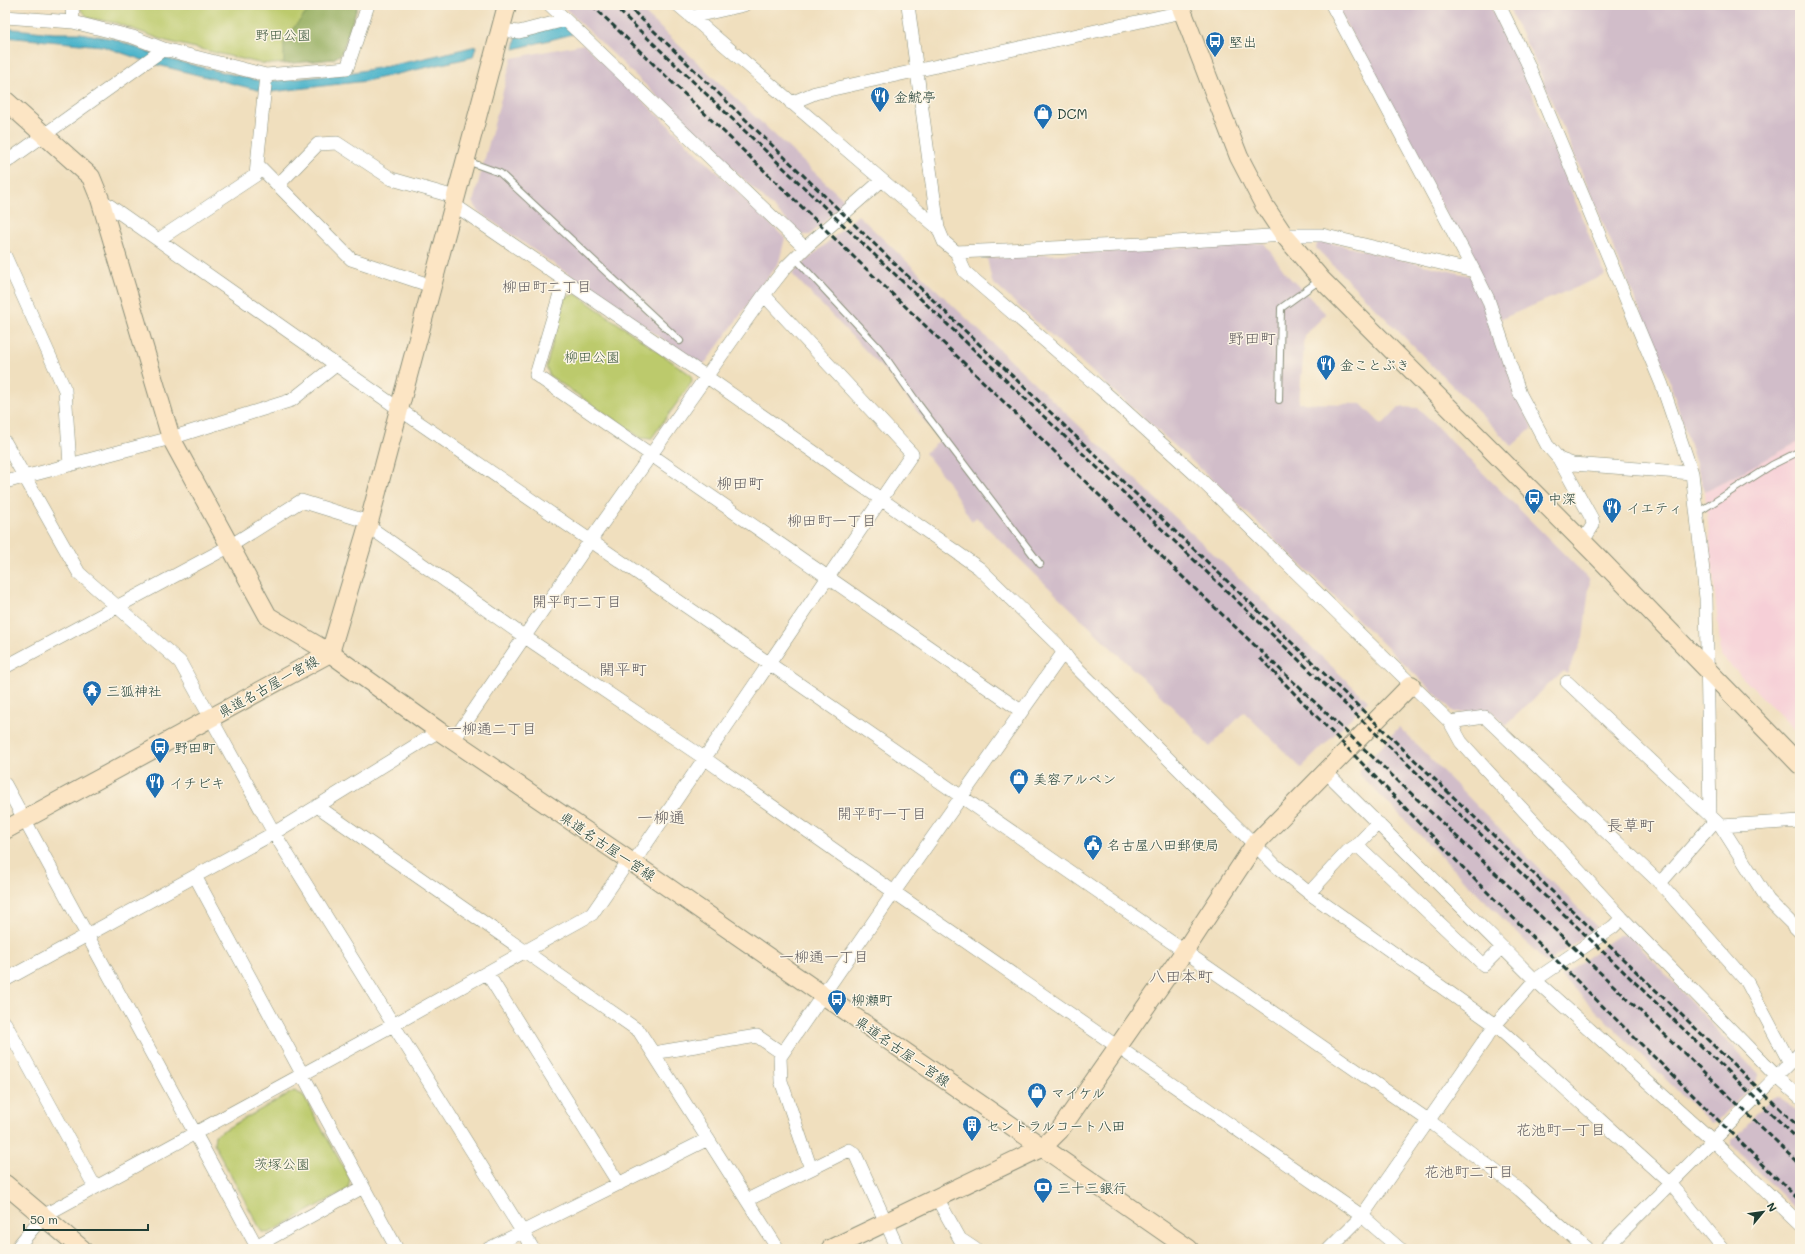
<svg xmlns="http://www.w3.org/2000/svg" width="1805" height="1254" font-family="Mali,'Klee One',sans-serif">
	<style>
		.built { fill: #f6cfd7 }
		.industrial { fill: #d1bdc9 }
		.green { fill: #bcca6c; stroke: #6e8450 }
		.forest { fill: #95ae60; stroke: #5a764a }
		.water { fill: #4cb4cb; stroke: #367880 }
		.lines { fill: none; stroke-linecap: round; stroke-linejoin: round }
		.lane-casing { stroke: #888e79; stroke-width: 8 }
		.street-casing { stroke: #888e79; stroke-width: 14 }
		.secondary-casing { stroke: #888e79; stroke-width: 20 }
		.lane { stroke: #fff; stroke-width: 6 }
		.street { stroke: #fff; stroke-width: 13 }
		.secondary { stroke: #fce5c4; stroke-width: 18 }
		.rail { stroke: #1f3d34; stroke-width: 3; stroke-dasharray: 6 3; stroke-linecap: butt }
		.labels { text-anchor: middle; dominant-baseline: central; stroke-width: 3; stroke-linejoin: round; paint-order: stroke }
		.park-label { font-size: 14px; fill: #3e593f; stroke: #fcf5e5 }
		.poi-label { font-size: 14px; fill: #1f3d34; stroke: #fcf5e5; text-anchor: start }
		.street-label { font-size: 14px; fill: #1f3d34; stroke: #fcf5e5 }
		.neighbourhood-label { font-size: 15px; fill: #635f61; stroke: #fcf5e5 }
		.quarter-label { font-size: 16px; fill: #635f61; stroke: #fcf5e5 }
	</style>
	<rect width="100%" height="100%" fill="#fcf5e5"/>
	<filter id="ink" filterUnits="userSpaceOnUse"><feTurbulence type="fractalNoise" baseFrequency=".025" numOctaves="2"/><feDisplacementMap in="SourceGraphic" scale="8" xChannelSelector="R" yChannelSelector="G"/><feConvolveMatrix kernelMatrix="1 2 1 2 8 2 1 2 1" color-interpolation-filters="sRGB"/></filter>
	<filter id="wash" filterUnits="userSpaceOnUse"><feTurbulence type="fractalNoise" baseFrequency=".012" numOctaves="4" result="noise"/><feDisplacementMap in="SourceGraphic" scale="16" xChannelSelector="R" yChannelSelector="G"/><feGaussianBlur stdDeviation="0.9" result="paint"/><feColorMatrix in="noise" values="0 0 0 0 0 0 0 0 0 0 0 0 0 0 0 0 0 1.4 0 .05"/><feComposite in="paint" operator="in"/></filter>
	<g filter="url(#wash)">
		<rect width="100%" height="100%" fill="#f0dfbe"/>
		<path class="built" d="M1800,441V735L1721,656L1705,492Z"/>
		<path class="industrial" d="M562,5H636L845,201L810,235H802Z
			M1336,5H1490L1522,68L1605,275L1501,319Z
			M1507,5H1800V441L1705,492L1669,380L1534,59Z
			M584,44L785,238L779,262L706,362L700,365L479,212L473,202L512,58Z
			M858,215L1368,701L1301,768L1244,712L1210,747L1195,732L1196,730L976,517L972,522L948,482L925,453L940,441L892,378L792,274Z
			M1318,240L1471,276L1484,299L1532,428L1512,446L1316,248Z
			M1264,243L1287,275L1326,314L1305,335L1299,403L1361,404L1382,425L1399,407L1418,408L1590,580L1583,638L1567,674L1563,671L1506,725L1492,711L1454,712L1212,479L992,282L987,258Z
			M1399,727L1597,927L1547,963L1360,775V769Z
			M1619,935H1629L1758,1074V1079L1717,1122L1711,1124L1561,976Z
			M1774,1096H1780L1800,1116V1213L1732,1145V1140Z"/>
		<path class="green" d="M81,5H358L341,54L333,59L273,64L259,63L166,41L116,23L89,18L81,10Z
			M576,294L691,375L692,382L651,439L641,438L550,376L546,367L565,297Z
			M294,1091L303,1095L350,1179L348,1189L269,1233L262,1232L214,1144L215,1135Z"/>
		<path class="forest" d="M313,5H358L341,54L333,59L284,64V39Z"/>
		<path class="water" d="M562,23L573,34L514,49L517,35Z
			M5,28L54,33H80L114,39L163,58L260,81C278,81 296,79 314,77C369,72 422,59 476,46L473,57L366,81L271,92L258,90L154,64L102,46L5,37Z"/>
	</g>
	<g filter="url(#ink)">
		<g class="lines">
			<g class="lane-casing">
				<path id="lane" d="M467,161L500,173L680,341
					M795,258L879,348L919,405L1040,564
					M1800,391V394
					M1279,400L1281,308L1320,280
					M1697,513L1772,465L1800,451"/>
			</g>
			<g class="street-casing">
				<path id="street" d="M72,5L73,22
					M550,5L805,248
					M678,5L882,180
					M908,5L938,228
					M1332,5L1474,271
					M1499,5L1527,62L1662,385L1692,473L1706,598L1710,816
					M5,17L73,22L133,37L164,49L266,75L347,68L368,5
					M691,17L744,5
					M501,30L519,32L565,20
					M791,103L815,93L1182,12
					M5,163L164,49
					M257,164L351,259L432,286
					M278,185L318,144L337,143L392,179L455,197
					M100,199L399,409L770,664L1428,1120L1520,1190L1586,1249
					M453,204L707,377L979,568L1057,644L1069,660L1277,867L1309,893L1495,1025L1671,1184L1723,1249
					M158,240L256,175L266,75
					M956,252L965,272L1100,388L1195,474L1450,722L1461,742L1622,918L1776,1076L1800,1097
					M5,256L65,390L70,465
					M564,280L536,375L1021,711
					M5,442L79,573L180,662L274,833L533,1249
					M1559,459L1592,519L1593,525L1583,541
					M5,482L171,438L292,400L336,365
					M368,526L525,637L704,758L894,892L1362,1216L1400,1249
					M5,667L230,546L301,501L369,522
					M1567,682L1721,826L1768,900L1800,932
					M1450,722L1485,717L1660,883L1747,982L1790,1063
					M453,741L590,541L764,295L786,267L805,248L882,180L938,228L944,242L956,252L1143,244L1284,235H1322L1474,271L1488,299L1520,394L1547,445L1559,459L1573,464L1692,473
					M1326,772L1535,980L1713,1141L1800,1224
					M5,784L258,1249
					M317,806L639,1031L778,1249
					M1721,826L1800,821
					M1357,845L1484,965L1502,947
					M633,863L912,454L764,295
					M195,876L397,1249
					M1660,883L1715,821
					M1309,893L1348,851L1357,845L1378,823
					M487,973L619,1184
					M5,980L274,833L439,731
					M5,1023L95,1187
					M653,1053L757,1036L782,1053
					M937,1198L960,1239L975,1249
					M747,1200L811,1169
					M256,1246L363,1187
					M16,1249L43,1216L393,1025L592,914L629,860
					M488,1249L708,1139
					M898,1249L855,1154L849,1150L811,1169L781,1081L780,1057L894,892L1063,653
					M1329,1249L1362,1216L1495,1025L1535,980L1613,927L1622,918
					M1605,1249L1800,1053"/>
			</g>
			<g class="secondary-casing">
				<path id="secondary" d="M1180,5L1239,157L1264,205L1284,235L1321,279L1596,555L1800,765
					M5,100L91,177L100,199L171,438L268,616L330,653L439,731L633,863L1189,1249
					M330,653L369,522L507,5
					M5,830L330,653
					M5,1184L82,1249
					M830,1249L1043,1147L1059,1131L1184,952L1255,844L1411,685"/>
			</g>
			<use href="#lane" class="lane"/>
			<use href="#street" class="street"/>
			<use href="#secondary" class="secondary"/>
			<path class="rail" d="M592,5L963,362L1190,584L1568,942L1800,1164
				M613,5L1369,727L1800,1141
				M627,5L891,260L1800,1128
				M1260,658L1479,884L1800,1201"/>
		</g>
	</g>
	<defs>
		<g id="bus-pin" transform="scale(1)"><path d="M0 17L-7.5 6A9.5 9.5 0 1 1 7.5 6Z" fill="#1f6fb2" stroke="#fcf5e5"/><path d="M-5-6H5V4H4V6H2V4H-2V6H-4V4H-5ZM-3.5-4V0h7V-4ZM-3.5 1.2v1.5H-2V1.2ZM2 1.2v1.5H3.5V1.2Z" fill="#fff"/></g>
		<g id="restaurant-pin" transform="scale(1)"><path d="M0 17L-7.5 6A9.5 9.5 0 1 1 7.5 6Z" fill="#1f6fb2" stroke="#fcf5e5"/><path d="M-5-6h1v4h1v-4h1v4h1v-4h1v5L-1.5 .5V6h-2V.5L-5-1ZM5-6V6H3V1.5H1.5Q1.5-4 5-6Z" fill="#fff"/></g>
		<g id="shop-pin" transform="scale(1)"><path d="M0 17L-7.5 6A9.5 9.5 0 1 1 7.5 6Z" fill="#1f6fb2" stroke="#fcf5e5"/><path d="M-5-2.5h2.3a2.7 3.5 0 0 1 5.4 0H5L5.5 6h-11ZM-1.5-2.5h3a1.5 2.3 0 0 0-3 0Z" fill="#fff"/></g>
		<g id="temple-pin" transform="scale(1)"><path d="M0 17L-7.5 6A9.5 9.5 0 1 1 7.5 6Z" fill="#1f6fb2" stroke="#fcf5e5"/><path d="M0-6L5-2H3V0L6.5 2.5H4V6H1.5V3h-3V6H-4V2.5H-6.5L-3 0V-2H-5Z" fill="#fff"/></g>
		<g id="civic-pin" transform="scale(1)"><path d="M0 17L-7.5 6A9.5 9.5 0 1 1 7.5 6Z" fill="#1f6fb2" stroke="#fcf5e5"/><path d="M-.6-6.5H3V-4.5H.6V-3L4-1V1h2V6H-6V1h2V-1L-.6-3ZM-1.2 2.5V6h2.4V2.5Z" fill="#fff"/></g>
		<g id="building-pin" transform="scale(1)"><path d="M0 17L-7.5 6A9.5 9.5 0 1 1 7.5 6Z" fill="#1f6fb2" stroke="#fcf5e5"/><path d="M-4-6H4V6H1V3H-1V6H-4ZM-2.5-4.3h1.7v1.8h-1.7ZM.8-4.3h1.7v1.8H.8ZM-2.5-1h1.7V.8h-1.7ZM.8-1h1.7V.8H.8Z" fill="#fff"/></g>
		<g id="bank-pin" transform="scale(1)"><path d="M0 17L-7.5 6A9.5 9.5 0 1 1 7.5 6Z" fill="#1f6fb2" stroke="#fcf5e5"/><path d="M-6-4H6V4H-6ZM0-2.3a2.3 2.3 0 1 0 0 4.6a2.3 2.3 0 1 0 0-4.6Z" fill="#fff"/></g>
	</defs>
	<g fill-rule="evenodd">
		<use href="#bus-pin" x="1215" y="41"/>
		<use href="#restaurant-pin" x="880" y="96"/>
		<use href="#shop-pin" x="1043" y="113"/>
		<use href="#restaurant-pin" x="1326" y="364"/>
		<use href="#bus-pin" x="1534" y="498"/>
		<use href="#restaurant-pin" x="1612" y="507"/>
		<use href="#temple-pin" x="92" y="690"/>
		<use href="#bus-pin" x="160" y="747"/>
		<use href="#shop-pin" x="1019" y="778"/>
		<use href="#restaurant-pin" x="155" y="782"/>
		<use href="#civic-pin" x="1093" y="844"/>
		<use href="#bus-pin" x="837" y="999"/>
		<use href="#shop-pin" x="1037" y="1092"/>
		<use href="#building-pin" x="972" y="1125"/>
		<use href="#bank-pin" x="1043" y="1187"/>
	</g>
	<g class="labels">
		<g class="park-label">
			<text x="283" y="34">野田公園</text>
			<text x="592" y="356">柳田公園</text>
			<text x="282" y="1163">茨塚公園</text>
		</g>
		<g class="poi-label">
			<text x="1229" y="41">堅出</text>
			<text x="894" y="96">金鯱亭</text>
			<text x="1057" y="113">DCM</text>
			<text x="1340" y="364">金ことぶき</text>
			<text x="1548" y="498">中深</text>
			<text x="1626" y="507">イエティ</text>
			<text x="106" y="690">三狐神社</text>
			<text x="174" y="747">野田町</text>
			<text x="1033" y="778">美容アルペン</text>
			<text x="169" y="782">イチビキ</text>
			<text x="1107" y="844">名古屋八田郵便局</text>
			<text x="851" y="999">柳瀬町</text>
			<text x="1051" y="1092">マイケル</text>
			<text x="986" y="1125">セントラルコート八田</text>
			<text x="1057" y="1187">三十三銀行</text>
		</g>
		<g class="street-label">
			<text transform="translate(268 686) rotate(-29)">県道名古屋一宮線</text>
			<text transform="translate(608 846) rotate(34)">県道名古屋一宮線</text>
			<text transform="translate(903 1051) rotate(35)">県道名古屋一宮線</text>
		</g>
		<g class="neighbourhood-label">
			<text x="547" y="286">柳田町二丁目</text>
			<text x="832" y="520">柳田町一丁目</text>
			<text x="577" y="601">開平町二丁目</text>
			<text x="492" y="728">一柳通二丁目</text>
			<text x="882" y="813">開平町一丁目</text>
			<text x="824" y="956">一柳通一丁目</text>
			<text x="1561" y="1129">花池町一丁目</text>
			<text x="1469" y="1171">花池町二丁目</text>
		</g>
		<g class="quarter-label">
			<text x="1252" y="337">野田町</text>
			<text x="740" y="482">柳田町</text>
			<text x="623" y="668">開平町</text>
			<text x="661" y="816">一柳通</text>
			<text x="1631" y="824">長草町</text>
			<text x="1181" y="975">八田本町</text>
		</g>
	</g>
	<rect width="1805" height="1254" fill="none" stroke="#fcf5e5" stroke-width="20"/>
	<g transform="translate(1763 1212) rotate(61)" stroke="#fcf5e5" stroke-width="3" paint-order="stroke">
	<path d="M0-3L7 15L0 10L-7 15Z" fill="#1f3d34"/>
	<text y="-6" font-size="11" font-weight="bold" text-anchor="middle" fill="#1f3d34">N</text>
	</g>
	<path d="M24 1224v6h124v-6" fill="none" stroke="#1f3d34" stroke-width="2"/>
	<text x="30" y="1224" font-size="12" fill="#1f3d34" stroke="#fcf5e5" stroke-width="3" paint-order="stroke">50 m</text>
</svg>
